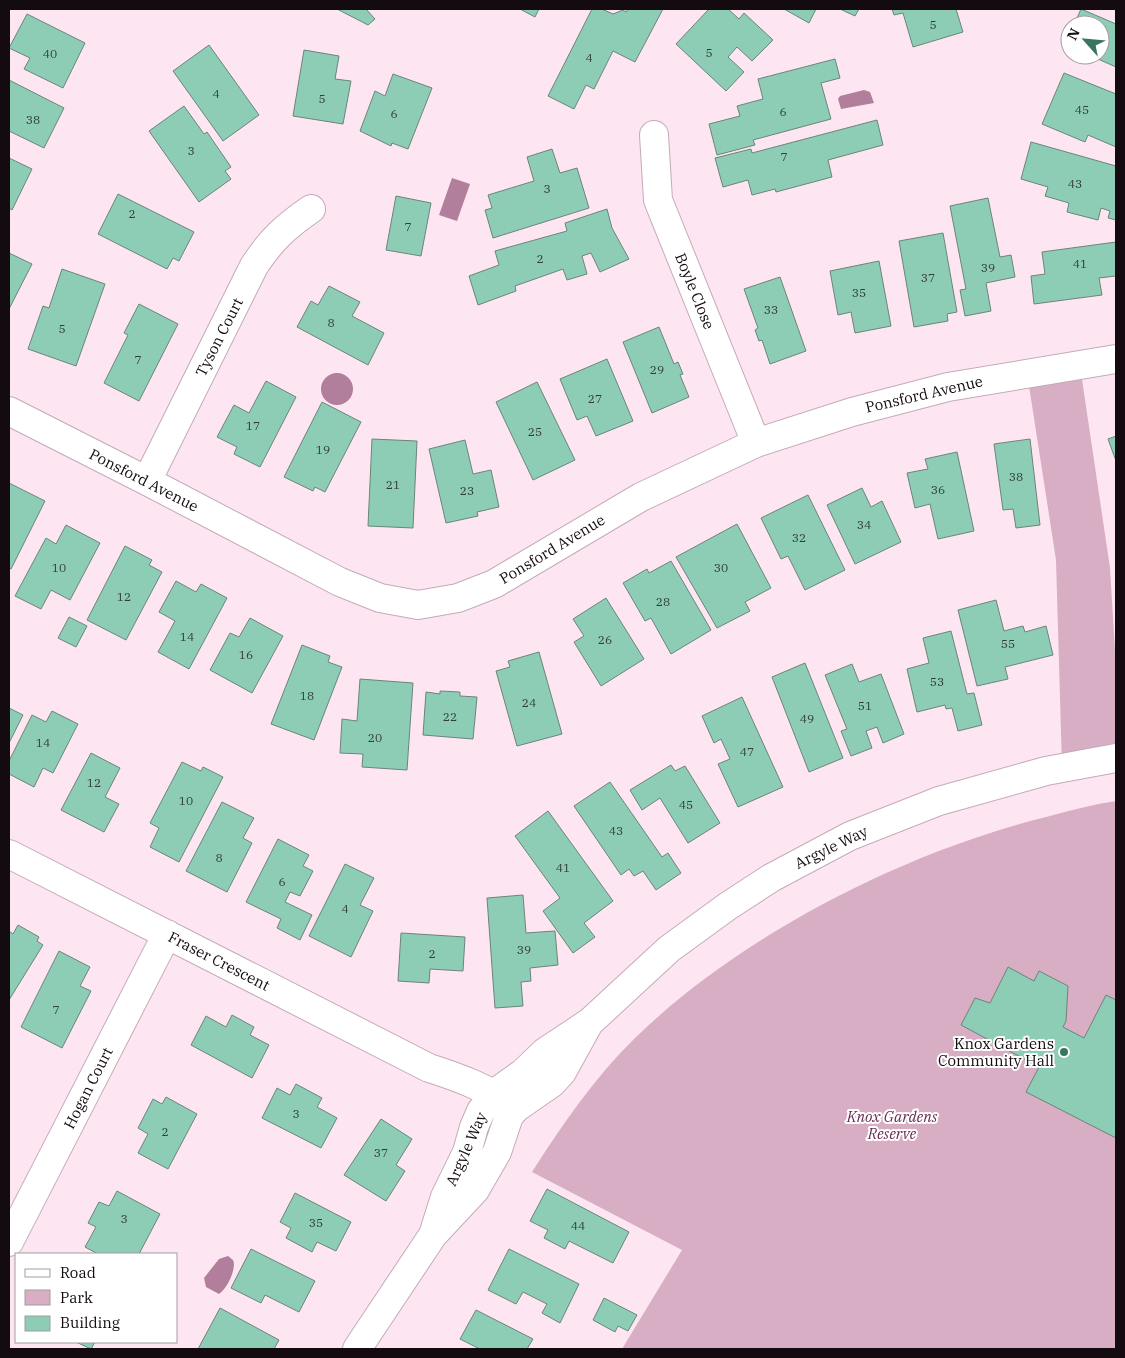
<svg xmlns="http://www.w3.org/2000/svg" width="1125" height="1358" font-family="'IBM Plex Serif',serif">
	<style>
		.green { fill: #d7aec4 }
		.water { fill: #b17e9b }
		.building { fill: #8dcdb6; stroke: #6b847a }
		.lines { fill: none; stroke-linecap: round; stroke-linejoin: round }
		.minor-casing { stroke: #c3abb8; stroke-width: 30 }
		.minor { stroke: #fff; stroke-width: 28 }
		.poi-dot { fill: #397661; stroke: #fff; stroke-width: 2 }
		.labels { text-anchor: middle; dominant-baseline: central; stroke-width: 4; stroke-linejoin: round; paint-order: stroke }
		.number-label { font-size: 12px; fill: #323c3a }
		.street-label { font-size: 15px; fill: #130b10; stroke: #fff }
		.poi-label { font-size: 15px; fill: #130b10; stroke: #fff; text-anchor: end }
		.park-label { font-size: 15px; font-style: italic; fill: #6a2b52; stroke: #fff }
	</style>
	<rect width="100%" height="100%" fill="#fee5f2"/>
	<path class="green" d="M1080,366L1110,568L1116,667V758L1062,767L1056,560L1027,373Z
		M1116,801V1349H622L682,1250L532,1172C562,1125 595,1077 635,1038C742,934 906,851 1050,816C1072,810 1094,804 1116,801Z"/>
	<path class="water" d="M864,90L870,92L874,103L841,109L838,99L840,96Z
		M452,178L470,184L457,221L439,215Z
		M321 389a16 16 0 1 1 32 0a16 16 0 1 1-32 0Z
		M228,1256L233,1260C237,1268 227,1289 219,1294L206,1287L204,1278L219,1259Z"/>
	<path class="building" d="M337,9H366L375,19L368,25Z
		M520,9H539L535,17Z
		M592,9H602L613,14L623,10L626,12L628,9H663L635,62L613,51L594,89L586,85L574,109L548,96Z
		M709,9H728L739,19L744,13L773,40L752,61L737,47L728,57L744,72L726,91L676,44Z
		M784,9H816L809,23Z
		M840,9H859L855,16Z
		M892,9H956L963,32L913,47L903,13L894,15Z
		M1081,9L1116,24V67L1089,55H1100V25H1074Z
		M27,14L85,43L63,88L24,69L30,58L9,48Z
		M209,45L259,115L223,141L173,71Z
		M304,50L339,56L335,79L351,81L343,124L293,116Z
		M835,59L840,78L821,83L831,119L753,140L755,145L717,155L709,124L740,116L737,106L763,99L758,79Z
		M1064,73L1116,94V147L1088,135L1085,142L1042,124Z
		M393,74L432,88L408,149L392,143L391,146L360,131L375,91L385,96Z
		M9,80L64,108L44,148L9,131Z
		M184,106L204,134L207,132L231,167L225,171L231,179L199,202L149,131Z
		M877,120L883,145L828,160L832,177L776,192L775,189L752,195L748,180L723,187L715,158L751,149L752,153Z
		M1031,142L1116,166V220L1108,218L1110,211L1101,208L1098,220L1067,212L1069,203L1045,196L1048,187L1021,179Z
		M552,149L560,173L577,168L589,208L493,238L485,210L492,208L488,195L534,181L527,157Z
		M9,158L32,169L12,210L9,208Z
		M118,194L194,232L179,261L173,258L167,269L98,234Z
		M396,196L431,203L421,256L386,250Z
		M988,198L1000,257L1011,255L1015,277L986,283L991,311L965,316L960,290L966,289L950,206Z
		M607,209L612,228L629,259L600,272L591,253L582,256L587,274L567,280L563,269L515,286L516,291L478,305L469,276L499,265L495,251L567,231L565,223Z
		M943,233L957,312L947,314L948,321L914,327L899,241Z
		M1116,242V276L1099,278L1102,295L1034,304L1031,276L1045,274L1042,252Z
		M9,253L32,264L9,309Z
		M879,261L891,326L855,333L851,312L838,315L830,271Z
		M62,269L105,284L76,366L28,349L43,306L49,308Z
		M780,277L806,351L770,364L762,340L759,341L755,330L758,328L744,289Z
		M329,286L360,302L352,316L384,333L368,365L297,327L311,301L318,305Z
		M139,304L178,324L139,401L104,383L128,335L124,333Z
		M659,327L674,364L678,362L683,374L680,375L689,397L652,413L623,342Z
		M607,359L633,421L596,436L587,416L577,420L560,379Z
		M266,381L296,397L260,467L234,454L237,447L217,437L234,405L249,413Z
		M537,382L575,460L533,480L496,402Z
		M322,402L361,422L325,492L315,487L313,491L284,477Z
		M1116,436V461L1108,439Z
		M372,439L417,441L413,528L368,526Z
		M1030,439L1040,525L1016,528L1013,509L1003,510L994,444Z
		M465,440L473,474L491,470L499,507L477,512L478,516L446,523L429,449Z
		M957,452L974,531L938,539L930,504L915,508L907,473L928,469L925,459Z
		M9,483L45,501L11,569L9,568Z
		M862,488L871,507L882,501L901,542L855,564L827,505Z
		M808,495L845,570L805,590L788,556L781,559L761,518Z
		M737,524L771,588L745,602L750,611L717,628L676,557Z
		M66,525L100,543L70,600L51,590L41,609L15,596L46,538L56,544Z
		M125,546L152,560L149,565L162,572L126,640L87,620Z
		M671,561L711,630L671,654L651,618L645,621L623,583L647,569L649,573Z
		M176,581L196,592L201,584L227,598L189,669L158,652L175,621L159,612Z
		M606,598L644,659L601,686L574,642L584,636L573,619Z
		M996,600L1004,631L1023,626L1025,632L1046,626L1053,655L1005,667L1008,679L977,686L958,610Z
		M69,617L87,626L76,647L58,638Z
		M250,618L283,636L252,693L210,670L230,633L239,637Z
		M951,631L967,694L974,693L982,725L958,731L952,708L946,709L945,705L917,712L907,669L929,663L923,638Z
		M302,645L330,656L328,662L342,667L314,740L271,724Z
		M539,652L562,734L517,746L496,671L510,667L508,661Z
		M805,663L843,758L809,772L772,677Z
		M852,664L859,682L881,674L904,734L883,743L877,727L866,731L872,748L851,756L841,731L847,729L825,675Z
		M360,679L413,683L407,770L362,767L363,754L340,753L342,719L357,721Z
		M440,691L460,692V696L477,697L473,739L423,735L426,692L440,694Z
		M742,697L783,787L738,807L718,764L730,759L721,739L714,743L702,716Z
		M9,708L23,715L9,743Z
		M52,711L78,724L53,773L43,768L34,787L9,774V761L32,715L46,722Z
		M91,753L120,768L105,797L119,804L104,832L61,810Z
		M182,762L201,771L203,767L223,777L179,862L150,847L159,828L150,823Z
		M671,765L675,771L685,766L720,823L688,843L660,798L642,810L630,790Z
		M610,782L662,857L668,853L681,873L656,890L643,871L634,876L629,869L621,875L574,806Z
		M222,802L254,818L243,838L252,843L227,892L186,871Z
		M548,811L613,901L584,923L595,937L573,953L543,911L560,898L515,836Z
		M278,839L309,855L303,866L313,871L300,896L290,892L285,902L312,915L300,940L277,928L281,919L246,902Z
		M345,864L374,878L360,905L373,911L351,957L309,936Z
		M523,895L526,933L555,931L558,965L530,968L531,981L521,982L523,1006L495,1008L487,898Z
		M18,925L39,937L37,941L43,945L9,1000V931L13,934Z
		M401,933L465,937L463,971L430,969L429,983L398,981Z
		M59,951L90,967L80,986L91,991L62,1048L21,1027Z
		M1008,967L1034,981L1039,971L1068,986L1066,1021L1063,1027L1084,1038L1106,995L1116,1000V1138L1026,1092L1039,1067L961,1025L975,998L990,1003Z
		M232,1015L254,1027L250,1035L269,1045L252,1078L191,1045L206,1016L226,1027Z
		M296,1084L322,1098L317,1107L337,1118L321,1148L262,1118L277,1088L290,1095Z
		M166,1097L197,1114L168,1169L138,1153L148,1134L138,1128L153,1099L162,1104Z
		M381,1119L412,1139L396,1165L405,1171L386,1201L344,1175Z
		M547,1189L629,1232L613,1263L569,1241L565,1249L544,1238L548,1230L530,1221Z
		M117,1191L160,1214L139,1254H98L85,1247L96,1227L88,1223L99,1202L109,1206Z
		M295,1193L351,1222L336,1251L317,1242L312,1252L286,1238L291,1228L280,1222Z
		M251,1249L315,1281L299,1312L265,1295L261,1303L231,1288Z
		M509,1249L579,1284L560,1323L542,1313L547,1304L523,1292L516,1304L488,1290Z
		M604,1298L637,1315L628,1331L618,1326L615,1332L593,1320Z
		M220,1308L279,1340L274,1349H198Z
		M476,1310L533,1339L527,1349H480L460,1339Z
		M76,1342H95L91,1349Z"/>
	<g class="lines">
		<g class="minor-casing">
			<path id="minor" d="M654,135L658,200L756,443
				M9,411L147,481L340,582L380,598L418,605L458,598L494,584L641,497L756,443L852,412L948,387L1116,359
				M147,481L254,266C271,240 285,227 311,209
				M9,854L429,1068C461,1078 489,1089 516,1108
				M433,1235L445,1197L467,1152L474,1127L481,1111L495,1093L523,1073L545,1052L590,1022L669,949L728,906L771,878L850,836L939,801L1046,771L1116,758
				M9,1242L167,934
				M357,1349L433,1235L475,1190L497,1152L509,1116L516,1108L552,1083L562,1072L589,1023"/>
		</g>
		<use href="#minor" class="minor"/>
	</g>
	<circle class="poi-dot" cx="1064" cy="1052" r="5"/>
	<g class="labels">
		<g class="number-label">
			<text x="933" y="24">5</text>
			<text x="709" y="52">5</text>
			<text x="50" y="53">40</text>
			<text x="589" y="57">4</text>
			<text x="216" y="93">4</text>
			<text x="322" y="98">5</text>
			<text x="1082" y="109">45</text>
			<text x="783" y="111">6</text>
			<text x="394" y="113">6</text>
			<text x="33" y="119">38</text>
			<text x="191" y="150">3</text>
			<text x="784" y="156">7</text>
			<text x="1075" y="183">43</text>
			<text x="547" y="188">3</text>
			<text x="132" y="213">2</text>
			<text x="408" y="226">7</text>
			<text x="540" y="258">2</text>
			<text x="1080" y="263">41</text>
			<text x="988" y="267">39</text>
			<text x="928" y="277">37</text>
			<text x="859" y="292">35</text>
			<text x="771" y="309">33</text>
			<text x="331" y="322">8</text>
			<text x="62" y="328">5</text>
			<text x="138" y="359">7</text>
			<text x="657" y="369">29</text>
			<text x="595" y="398">27</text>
			<text x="253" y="425">17</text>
			<text x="535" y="431">25</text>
			<text x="323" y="449">19</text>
			<text x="1016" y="476">38</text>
			<text x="393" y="484">21</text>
			<text x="938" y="489">36</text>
			<text x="467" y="490">23</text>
			<text x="864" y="524">34</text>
			<text x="799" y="537">32</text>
			<text x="59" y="567">10</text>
			<text x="721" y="567">30</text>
			<text x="124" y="596">12</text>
			<text x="663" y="601">28</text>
			<text x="187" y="636">14</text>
			<text x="605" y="639">26</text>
			<text x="1008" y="643">55</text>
			<text x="246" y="654">16</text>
			<text x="937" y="681">53</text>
			<text x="307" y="695">18</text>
			<text x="529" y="702">24</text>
			<text x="865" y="705">51</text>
			<text x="450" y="716">22</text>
			<text x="807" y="718">49</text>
			<text x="375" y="737">20</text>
			<text x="43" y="742">14</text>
			<text x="747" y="751">47</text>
			<text x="94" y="782">12</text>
			<text x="186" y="800">10</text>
			<text x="686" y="804">45</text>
			<text x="616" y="830">43</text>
			<text x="219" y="857">8</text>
			<text x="563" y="867">41</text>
			<text x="282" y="881">6</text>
			<text x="345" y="908">4</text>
			<text x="524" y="949">39</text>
			<text x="432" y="953">2</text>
			<text x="56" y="1009">7</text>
			<text x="296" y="1113">3</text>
			<text x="165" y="1131">2</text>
			<text x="381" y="1152">37</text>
			<text x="124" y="1218">3</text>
			<text x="316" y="1222">35</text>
			<text x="578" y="1225">44</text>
		</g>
		<g class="street-label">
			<text transform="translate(695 291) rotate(68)">Boyle Close</text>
			<text transform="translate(219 337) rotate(-63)">Tyson Court</text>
			<text transform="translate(924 394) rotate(-13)">Ponsford Avenue</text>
			<text transform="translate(144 480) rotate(27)">Ponsford Avenue</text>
			<text transform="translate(552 549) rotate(-31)">Ponsford Avenue</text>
			<text transform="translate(831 847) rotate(-26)">Argyle Way</text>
			<text transform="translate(219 961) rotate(27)">Fraser Crescent</text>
			<text transform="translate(88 1088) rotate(-63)">Hogan Court</text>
			<text transform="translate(466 1149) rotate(-66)">Argyle Way</text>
		</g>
		<g class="poi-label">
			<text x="1054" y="1043">Knox Gardens<tspan x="1054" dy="17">Community Hall</tspan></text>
		</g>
		<g class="park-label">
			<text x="892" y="1116">Knox Gardens<tspan x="892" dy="17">Reserve</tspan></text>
		</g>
	</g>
	<rect width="1125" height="1358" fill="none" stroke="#130b10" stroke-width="20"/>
	<rect x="15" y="1253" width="162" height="90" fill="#ffffff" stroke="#a19d9f"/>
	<rect x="25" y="1269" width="25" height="8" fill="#ffffff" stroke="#a19d9f"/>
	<text x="60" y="1278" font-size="15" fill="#130b10">Road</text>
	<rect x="25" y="1290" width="25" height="15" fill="#d7aec4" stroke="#a19d9f"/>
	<text x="60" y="1303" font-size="15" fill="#130b10">Park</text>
	<rect x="25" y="1316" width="25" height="15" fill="#8dcdb6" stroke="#a19d9f"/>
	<text x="60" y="1328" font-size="15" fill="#130b10">Building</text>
	<g transform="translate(1085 40) rotate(297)"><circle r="24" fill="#ffffff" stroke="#a19d9f"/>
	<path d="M0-4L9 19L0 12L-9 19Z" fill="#397661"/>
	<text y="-8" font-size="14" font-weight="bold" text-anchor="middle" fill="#130b10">N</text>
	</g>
</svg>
